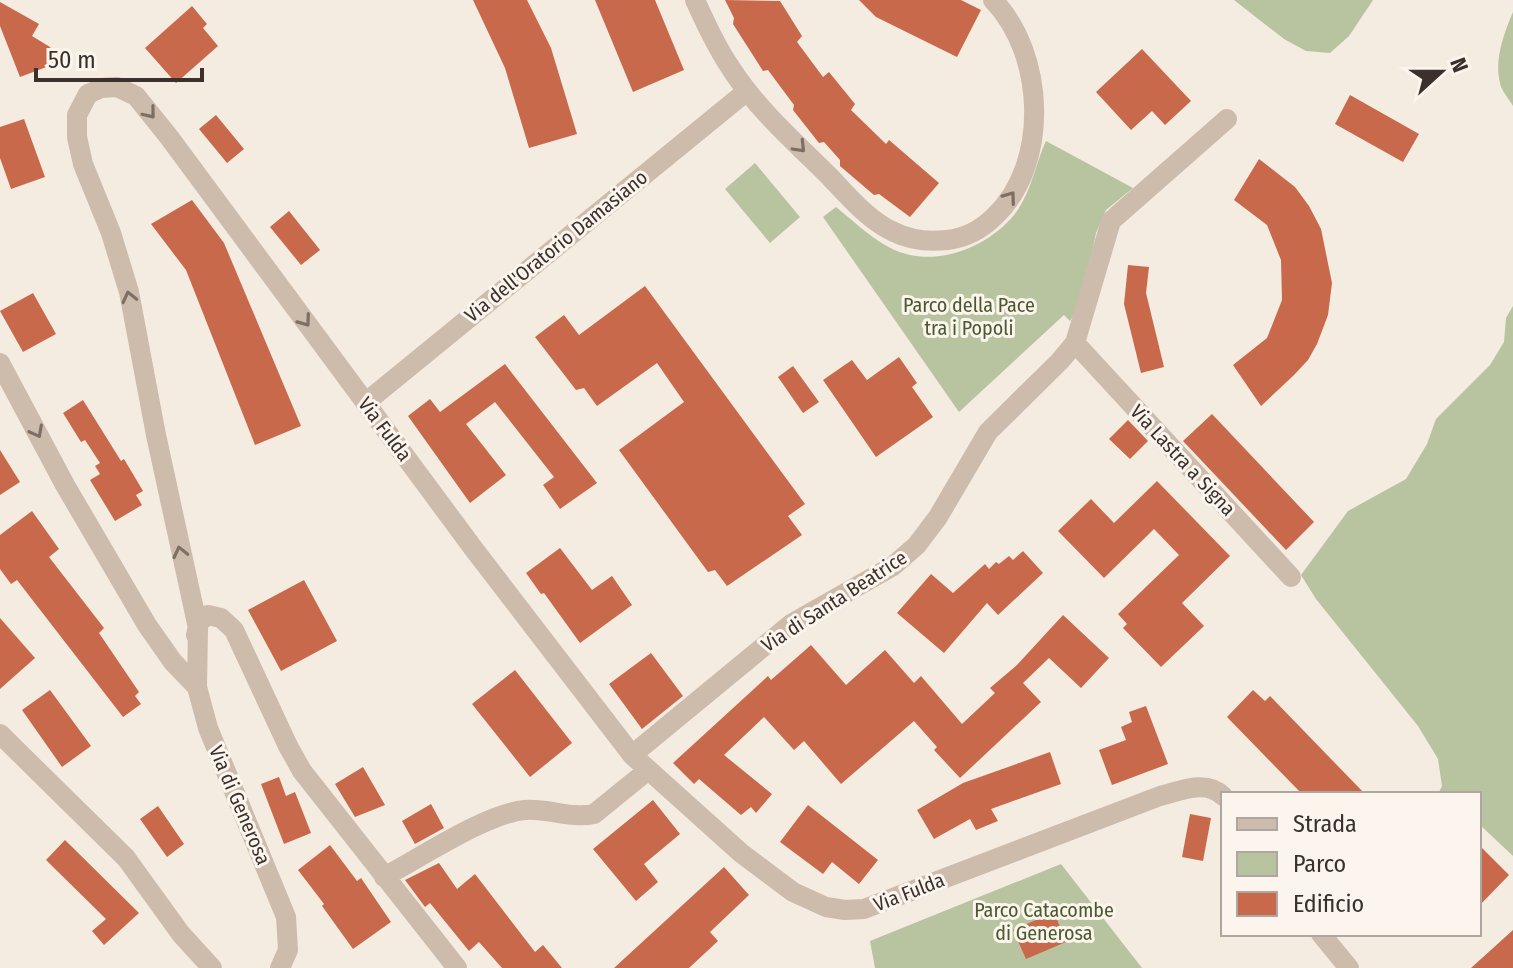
<svg xmlns="http://www.w3.org/2000/svg" width="1513" height="968" font-family="'Fira Sans Condensed',sans-serif">
	<style>
		.green { fill: #b8c4a0 }
		.building { fill: #c8694b }
		.lines { fill: none; stroke-linecap: round; stroke-linejoin: round }
		.minor { stroke: #cdbbac; stroke-width: 20 }
		.oneway { stroke: #7d6f65 }
		.labels { text-anchor: middle; dominant-baseline: central; stroke-width: 6; stroke-linejoin: round; paint-order: stroke }
		.street-label { font-size: 20px; fill: #3b302b; stroke: #fbf5ee }
		.park-label { font-size: 20px; fill: #4a5a2e; stroke: #fbf5ee }
	</style>
	<rect width="100%" height="100%" fill="#f4ebe1"/>
	<path class="green" d="M1234,0H1373L1349,36L1330,53L1306,51L1284,39Z
		M1513,12V106C1509,99 1501,90 1500,83C1494,60 1504,33 1513,12Z
		M1046,141L1133,188L1106,210L1096,233L1082,301L1070,321L1064,315L959,412L823,217L836,207C852,220 868,235 885,245C927,271 984,251 1014,215C1031,194 1035,165 1046,141Z
		M755,163L800,217L770,243L725,189Z
		M1513,306V856L1479,824V794H1438L1442,786L1438,759L1418,726L1316,599L1301,575L1348,511L1406,479L1427,444L1436,419L1490,365L1504,342L1506,318Z
		M1061,864L1142,968H875L870,941Z"/>
	<path class="building" d="M473,0H527L551,48L577,134L529,148L505,68Z
		M595,0H655L684,70L633,92Z
		M725,0L780,1L802,36L797,42L823,77L829,72L855,104L851,110L886,144L889,140L939,183L910,217L879,194L874,195L840,166V160L824,142L819,143L793,110L794,105L768,70L763,71L733,24L734,18Z
		M859,0H961L981,10L957,57L876,17Z
		M0,2L39,24L32,36L50,47L57,63L20,77L0,26Z
		M192,6L207,24L203,28L218,46L176,83L145,48Z
		M1142,49L1191,101L1165,125L1152,111L1131,130L1096,92Z
		M1350,95L1419,134L1403,162L1335,124Z
		M216,115L244,149L227,163L199,129Z
		M24,119L45,177L11,189L0,158V127Z
		M1259,159L1295,187L1309,206L1321,229L1332,283L1328,315L1317,344L1308,360L1294,375L1261,406L1233,365L1267,338L1282,300L1281,260L1267,225L1234,200Z
		M192,200L224,243L301,426L255,445L186,270L151,224Z
		M289,211L320,250L301,265L270,227Z
		M1128,265L1149,267L1146,293L1164,367L1141,373L1124,304Z
		M645,286L805,504L788,516L802,535L727,586L715,570L708,572L619,450L684,402L657,363L597,406L584,388L576,390L535,337L564,315L579,335Z
		M33,293L56,334L23,352L0,311Z
		M899,357L917,383L912,387L933,417L876,457L823,380L852,360L867,380Z
		M505,364L597,483L560,509L543,485L554,477L495,402L466,424L506,475L470,503L408,416L430,399L440,412Z
		M793,366L819,402L803,413L778,377Z
		M83,400L121,461L124,459L143,491L136,495L142,505L115,521L90,480L100,474L95,466L100,463L85,440L81,442L63,413Z
		M1212,414L1314,522L1286,550L1183,441Z
		M1128,420L1148,441L1130,459L1109,439Z
		M0,450L20,482L0,495Z
		M1157,481L1230,556L1182,603L1204,626L1161,667L1123,628L1127,624L1118,614L1179,555L1154,529L1104,578L1058,531L1091,499L1114,523Z
		M32,511L59,549L49,557L104,628L99,633L139,692L135,696L141,704L123,717L17,580L11,584L0,569V535Z
		M560,548L592,590L612,576L632,605L580,643L544,593L541,594L526,573Z
		M1023,551L1043,573L998,615L987,603L944,653L897,613L931,574L953,593L985,564L989,569L996,562L999,564L1009,556L1013,560Z
		M304,580L337,641L281,671L248,610Z
		M1063,615L1109,658L1081,688L1049,658L1023,683L1041,702L960,778L934,750L937,747L914,721L841,784L804,741L794,750L764,717L724,755L772,794L756,813L751,807L741,815L699,779L694,784L673,763L768,676L771,680L811,645L846,685L885,650L914,683L921,676L962,724L995,693L990,688L1017,665Z
		M0,618L35,658L0,689Z
		M651,653L683,696L642,729L609,684Z
		M515,670L572,743L530,777L472,704Z
		M50,690L91,746L62,767L22,710Z
		M1253,690L1265,701L1270,696L1365,794H1302L1227,717Z
		M1146,706L1168,764L1112,785L1099,750L1126,740L1121,727L1132,722L1129,712Z
		M1050,752L1061,784L991,809L998,821L976,830L970,819L934,839L917,810L963,783Z
		M363,767L385,805L355,817L335,784Z
		M279,777L286,796L295,792L311,833L284,844L261,784Z
		M653,800L680,834L644,864L658,882L636,901L593,849Z
		M431,804L444,828L415,844L402,821Z
		M808,805L878,860L859,884L832,862L823,874L780,842Z
		M158,806L184,844L167,857L140,819Z
		M1190,814L1211,818L1203,861L1182,857Z
		M65,840L139,913L104,945L92,931L106,919L46,860Z
		M330,845L357,881L361,878L391,922L353,949L322,906L324,904L298,870Z
		M1479,845L1509,875L1479,906Z
		M439,863L457,889L475,874L535,952L543,945L562,968H502L479,942L469,951L430,903L425,907L405,880Z
		M724,867L749,895L710,932L718,941L689,968H614Z
		M1054,912L1066,942L1026,959L1013,930Z
		M1513,930V968H1471Z"/>
	<g class="lines">
		<path class="minor" d="M695,0C706,24 717,48 732,70C758,110 796,143 830,177C848,196 869,221 894,232C910,240 929,242 947,240C965,238 982,229 995,216C1050,163 1045,54 993,0
			M1075,343L1291,577
			M0,363L65,485L147,625L173,662L197,687L208,728L286,917L288,950L280,968
			M365,403L747,91
			M196,635L199,622L208,615L221,618L234,630L288,746L302,771L457,968
			M197,687L198,628L156,435L129,292L111,233L83,164L77,137V115L88,94L101,88L117,87L136,96L169,137L473,548L632,755L741,853L793,892L826,907L845,910L864,909L1160,796C1180,791 1206,779 1223,796
			M0,734L126,858L181,934L212,968
			M632,755L791,624L893,566L917,545L938,517L988,432L1060,361L1075,343L1111,221L1227,119
			M384,877C420,858 487,813 525,810C548,808 571,819 594,814L647,771
			M1321,934L1349,968"/>
	</g>
	<defs><path id="oneway-chevron" d="M-2-3.5L2.5 0L-2 3.5" fill="none" stroke-width="1.6" stroke-linecap="round" stroke-linejoin="round" transform="scale(2)"/></defs>
	<g class="oneway">
		<use href="#oneway-chevron" transform="translate(150 113) rotate(51)"/>
		<use href="#oneway-chevron" transform="translate(800 147) rotate(46)"/>
		<use href="#oneway-chevron" transform="translate(1010 197) rotate(-54)"/>
		<use href="#oneway-chevron" transform="translate(129 297) rotate(-103)"/>
		<use href="#oneway-chevron" transform="translate(305 321) rotate(54)"/>
		<use href="#oneway-chevron" transform="translate(37 432) rotate(62)"/>
		<use href="#oneway-chevron" transform="translate(180 552) rotate(-103)"/>
	</g>
	<g class="labels">
		<g class="street-label">
			<text transform="translate(556 246) rotate(-39)">Via dell'Oratorio Damasiano</text>
			<text transform="translate(385 429) rotate(53)">Via Fulda</text>
			<text transform="translate(1183 460) rotate(47)">Via Lastra a Signa</text>
			<text transform="translate(834 601) rotate(-33)">Via di Santa Beatrice</text>
			<text transform="translate(240 805) rotate(67)">Via di Generosa</text>
			<text transform="translate(909 892) rotate(-21)">Via Fulda</text>
		</g>
		<g class="park-label">
			<text x="969" y="305">Parco della Pace<tspan x="969" dy="23">tra i Popoli</tspan></text>
			<text x="1044" y="910">Parco Catacombe<tspan x="1044" dy="23">di Generosa</tspan></text>
		</g>
	</g>
	<rect x="1221" y="792" width="260" height="144" fill="#fbf5ee" stroke="#aea6a0" stroke-width="2"/>
	<rect x="1237" y="818" width="40" height="12" fill="#cdbbac" stroke="#aea6a0" stroke-width="2"/>
	<text x="1293" y="832" font-size="24" fill="#3b302b">Strada</text>
	<rect x="1237" y="852" width="40" height="24" fill="#b8c4a0" stroke="#aea6a0" stroke-width="2"/>
	<text x="1293" y="872" font-size="24" fill="#3b302b">Parco</text>
	<rect x="1237" y="892" width="40" height="24" fill="#c8694b" stroke="#aea6a0" stroke-width="2"/>
	<text x="1293" y="912" font-size="24" fill="#3b302b">Edificio</text>
	<g transform="translate(1441 72) rotate(69)" stroke="#fbf5ee" stroke-width="6" paint-order="stroke">
	<path d="M0-6L14 30L0 20L-14 30Z" fill="#3b302b"/>
	<text y="-12" font-size="22" font-weight="bold" text-anchor="middle" fill="#3b302b">N</text>
	</g>
	<path d="M36 68v12h166v-12" fill="none" stroke="#3b302b" stroke-width="4"/>
	<text x="48" y="68" font-size="24" fill="#3b302b" stroke="#fbf5ee" stroke-width="6" paint-order="stroke">50 m</text>
</svg>
